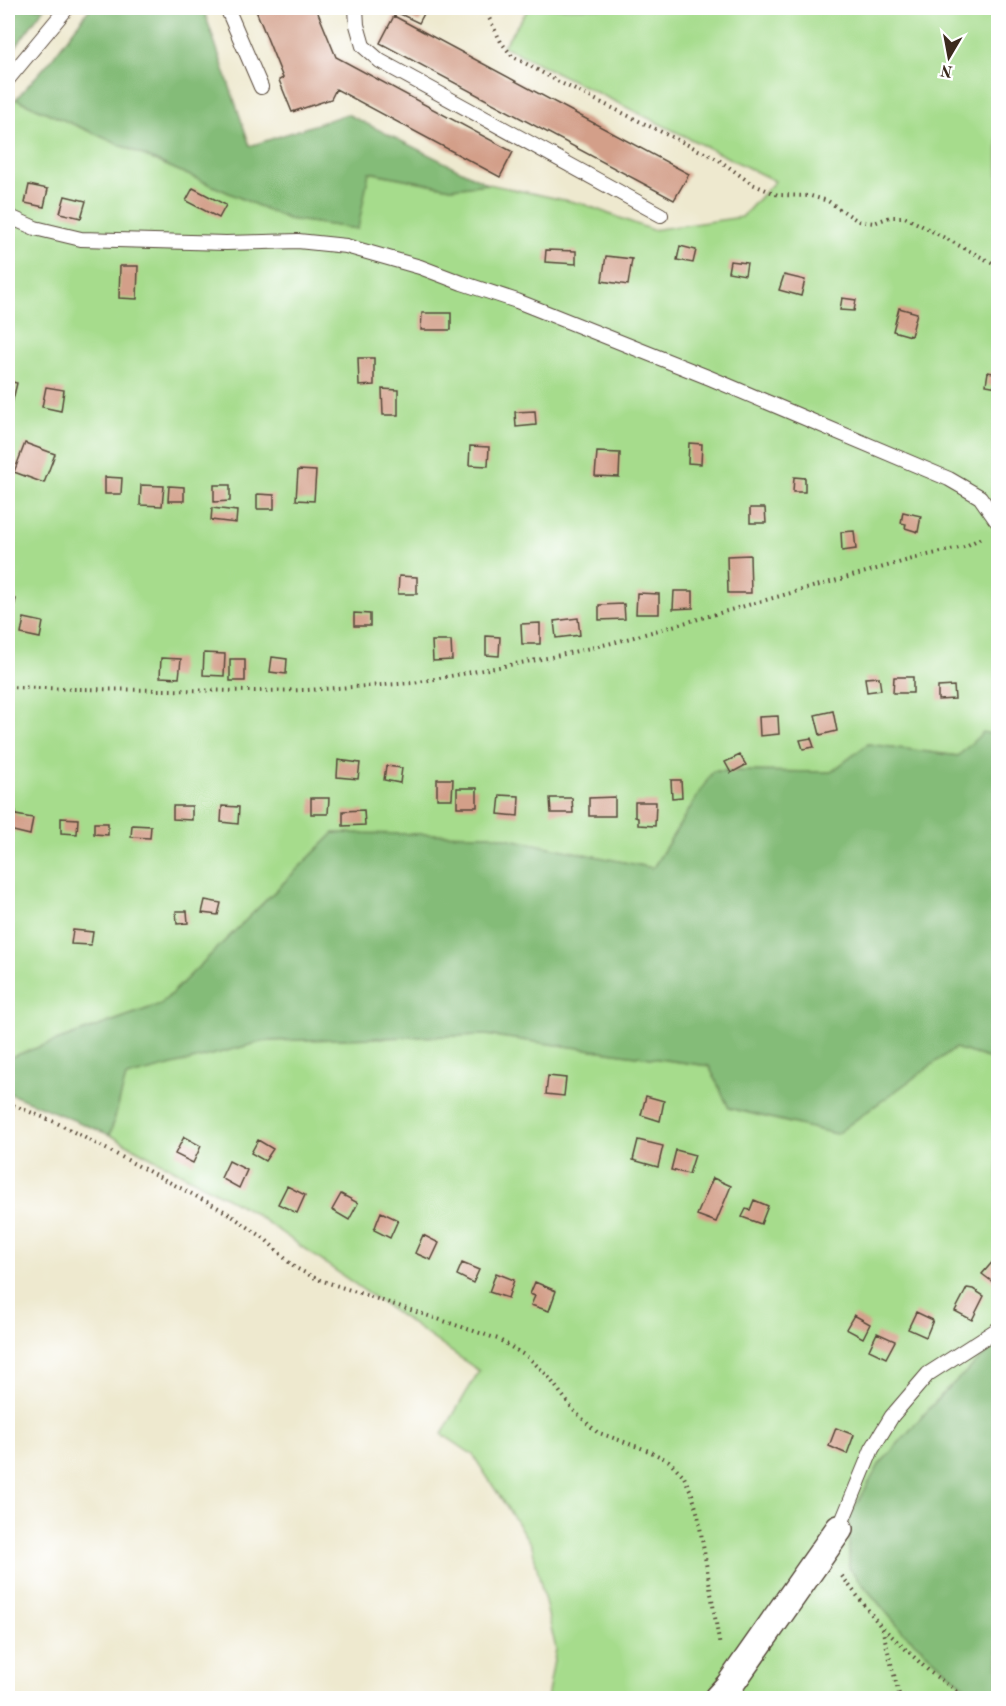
<svg xmlns="http://www.w3.org/2000/svg" width="1006" height="1706" font-family="'Old Standard TT',serif">
	<style>
		.green { fill: #a6dc8c; stroke: #708355; stroke-width: 1.5 }
		.forest { fill: #84bc78; stroke: #60734b; stroke-width: 1.5 }
		.building { fill: #d39f89 }
		.lines { fill: none; stroke-linecap: round; stroke-linejoin: round }
		.lane-casing { stroke: #564739; stroke-width: 16 }
		.street-casing { stroke: #564739; stroke-width: 30 }
		.path { stroke: #564739; stroke-width: 4; stroke-dasharray: 1.5 4.5; stroke-linecap: butt }
		.lane { stroke: #fff; stroke-width: 14 }
		.street { stroke: #fff; stroke-width: 27 }
	</style>
	<rect width="100%" height="100%" fill="#fff"/>
	<filter id="ink" filterUnits="userSpaceOnUse"><feTurbulence type="fractalNoise" baseFrequency=".0167" numOctaves="2"/><feDisplacementMap in="SourceGraphic" scale="12" xChannelSelector="R" yChannelSelector="G"/><feConvolveMatrix kernelMatrix="1 2 1 2 8 2 1 2 1" color-interpolation-filters="sRGB"/></filter>
	<filter id="wash" filterUnits="userSpaceOnUse"><feTurbulence type="fractalNoise" baseFrequency=".008" numOctaves="4" result="noise"/><feDisplacementMap in="SourceGraphic" scale="24" xChannelSelector="R" yChannelSelector="G"/><feGaussianBlur stdDeviation="1.35" result="paint"/><feColorMatrix in="noise" values="0 0 0 0 0 0 0 0 0 0 0 0 0 0 0 0 0 1.4 0 .05"/><feComposite in="paint" operator="in"/></filter>
	<g filter="url(#wash)">
		<rect width="100%" height="100%" fill="#eee9cf"/>
		<path class="green" d="M529,8H998V736L983,733L959,756L868,744L831,772L713,771L653,868L490,835L334,833L161,1004L8,1058V105L16,99L288,219L357,229L368,172L451,188L488,184L583,204L652,230L742,217L775,181L503,46Z
			M486,1035L709,1066L729,1108L836,1134L955,1048L998,1061V1343L945,1391L879,1465L849,1568L902,1631L978,1698H547L556,1649L532,1546L473,1455L442,1434L479,1371L249,1210L110,1135L126,1077L265,1041Z"/>
		<path class="forest" d="M8,8H44L14,49L8,55Z
			M90,8H203L250,146L347,114L488,184L451,188L369,172L358,229L288,219L16,99L51,60Z
			M983,732L998,736V1061L955,1048L836,1134L729,1108L709,1066L486,1035L265,1041L126,1077L110,1135L8,1093V1058L161,1004L334,833L490,835L653,868L713,771L831,772L868,744L958,756Z
			M998,1343V1698H978L902,1631L849,1568V1518L879,1465L945,1391Z"/>
		<g id="blocks">
			<path class="building" d="M255,8H316L336,57L513,152L500,177L336,89L331,99L292,112L279,80L283,78Z
				M395,8H427L419,23L394,11Z
				M394,16L689,174L674,200L380,43Z
				M29,185L48,189L44,207L25,203Z
				M193,188L226,205L219,218L186,201Z
				M65,196L86,201L81,218L60,213Z
				M680,246L696,250L693,263L677,260Z
				M546,250L576,251V264L545,262Z
				M606,256L632,259L628,285L602,281Z
				M730,261L747,263L745,275L728,272Z
				M120,266H138L137,299L119,298Z
				M784,275L805,280L801,296L779,290Z
				M842,298L856,300L854,311L840,310Z
				M899,308L917,313L911,336L893,331Z
				M422,313H451V330H421Z
				M358,358H374V385L359,386Z
				M988,372L998,374V387L986,385Z
				M8,381L17,383L12,404L8,403Z
				M46,387L64,390L61,411L42,407Z
				M382,389L398,390V415H383Z
				M535,411L536,425L516,427L515,412Z
				M25,443L55,454L44,483L14,472Z
				M689,443L702,444L701,464L688,463Z
				M470,446L489,447L488,466L469,465Z
				M597,452L620,453L619,477L595,476Z
				M298,470L316,471L314,501L296,500Z
				M105,477L122,478L121,494H105Z
				M794,477L805,478V492H793Z
				M141,485L164,486L162,506L140,505Z
				M214,485H230V501L214,502Z
				M169,486L184,487V501H168Z
				M257,494L274,495V509H257Z
				M212,508L237,511L236,523L211,520Z
				M750,508H765L766,523H750Z
				M903,512L921,516L918,532L905,528L906,524L901,523Z
				M854,531L856,549L842,551L841,532Z
				M750,555L751,593H728L727,556Z
				M399,576L417,577V594H398Z
				M674,591H693V608L673,609Z
				M637,593L659,594V614H636Z
				M8,597L16,599L11,618L8,617Z
				M624,604L625,619L599,620V605Z
				M354,613L370,614V626H354Z
				M24,618L43,622L40,638L21,634Z
				M578,618L580,635L556,638L554,621Z
				M540,623V644H522L521,624Z
				M486,636L500,637L499,656L486,655Z
				M432,641H451L452,660L433,661Z
				M204,653L225,654L224,676L203,675Z
				M272,657L287,659L286,674L270,672Z
				M161,658L181,659L179,678L160,677Z
				M230,659H245V681H230Z
				M879,677L881,690L867,692L865,678Z
				M894,677H913V693H893Z
				M954,686L955,699L938,700V687Z
				M833,711L837,731L820,735L815,715Z
				M778,716L779,734L760,736L759,717Z
				M811,738L814,747L803,749L800,740Z
				M740,755L746,765L731,773L725,762Z
				M338,760L360,763L358,779L337,777Z
				M386,766L402,768L400,783L384,780Z
				M437,779H453L452,799H437Z
				M671,780H681L682,797L672,798Z
				M457,788H477V807H457Z
				M500,795L519,796L518,816L498,814Z
				M615,797V816H589V798Z
				M311,798H329L328,814H311Z
				M550,798H572L573,813H551Z
				M635,802H656L655,826L638,825V818L635,817Z
				M173,806H192V820L173,819Z
				M222,806L239,807L238,824L221,822Z
				M364,810L365,825L343,826V811Z
				M12,811H16V815L33,818L30,835L9,830Z
				M61,818L78,819L77,834L61,833Z
				M94,823H108V835L94,834Z
				M132,825L151,826L150,838L131,837Z
				M205,900L221,903L218,915L202,913Z
				M176,911H187L188,923L177,924Z
				M73,930L93,932L91,945L71,944Z
				M548,1076L566,1078L564,1096L546,1094Z
				M646,1096L664,1101L660,1121L641,1115Z
				M184,1137L201,1146L193,1163L175,1154Z
				M258,1140L273,1149L265,1161L251,1153Z
				M638,1140L663,1146L658,1167L633,1160Z
				M676,1150L695,1155L689,1174L671,1170Z
				M229,1161L247,1170L239,1188L221,1178Z
				M713,1178L731,1186L716,1222L697,1215Z
				M287,1186L305,1195L297,1213L278,1204Z
				M341,1194L358,1203L349,1220L332,1210Z
				M754,1200L768,1206L761,1224L742,1217L746,1209L750,1210Z
				M381,1212L398,1220L390,1238L374,1230Z
				M423,1235L439,1243L431,1260L415,1253Z
				M995,1259L998,1262V1286L982,1274Z
				M462,1263L479,1270L473,1283L457,1275Z
				M496,1273L514,1280L508,1298L489,1292Z
				M535,1282L556,1291L549,1311L531,1305L535,1296L530,1294Z
				M967,1288L973,1289L984,1296L972,1320L955,1311Z
				M916,1312L933,1320L926,1337L908,1329Z
				M854,1315L870,1324L863,1338L846,1329Z
				M877,1333L895,1341L886,1358L869,1350Z
				M836,1428L854,1435L847,1454L829,1446Z"/>
		</g>
	</g>
	<g filter="url(#ink)">
		<use href="#blocks" fill-opacity="0" stroke="#564739" stroke-width="1.5"/>
		<g class="lines">
			<g class="lane-casing">
				<path id="lane" d="M227,8L261,87
					M356,8L357,25L363,46L380,61L661,215
					M8,79L67,8
					M8,216L35,228L81,239L226,243L298,241L346,246L420,267L462,283L517,301L710,378L949,479L980,497L996,520
					M839,1529L872,1449L892,1416L928,1374L998,1329"/>
			</g>
			<g class="street-casing">
				<path id="street" d="M718,1698L729,1686L839,1529"/>
			</g>
			<path class="path" d="M484,8L501,42L512,56L561,83L719,160L752,184L778,195L811,196L828,201L858,221L874,223L890,217H905L998,266
				M8,687L75,689L254,691L307,690L413,683L547,658L616,642L923,556L964,547L983,537
				M8,1103L55,1122L226,1212L264,1238L294,1267L317,1279L498,1339L529,1358L547,1375L575,1412L597,1432L649,1451L669,1461L683,1475L692,1494L698,1515L720,1647
				M842,1576L882,1628L900,1698
				M883,1628L931,1673L967,1698"/>
			<use href="#lane" class="lane"/>
			<use href="#street" class="street"/>
		</g>
	</g>
	<rect width="1006" height="1706" fill="none" stroke="#fff" stroke-width="30"/>
	<g transform="translate(949 57) rotate(190)" stroke="#ffffff" stroke-width="4.5" paint-order="stroke">
	<path d="M0-4.5L10 22L0 15L-10 22Z" fill="#3b2a1e"/>
	<text y="-9" font-size="16" font-weight="bold" text-anchor="middle" fill="#3b2a1e">N</text>
	</g>
</svg>
